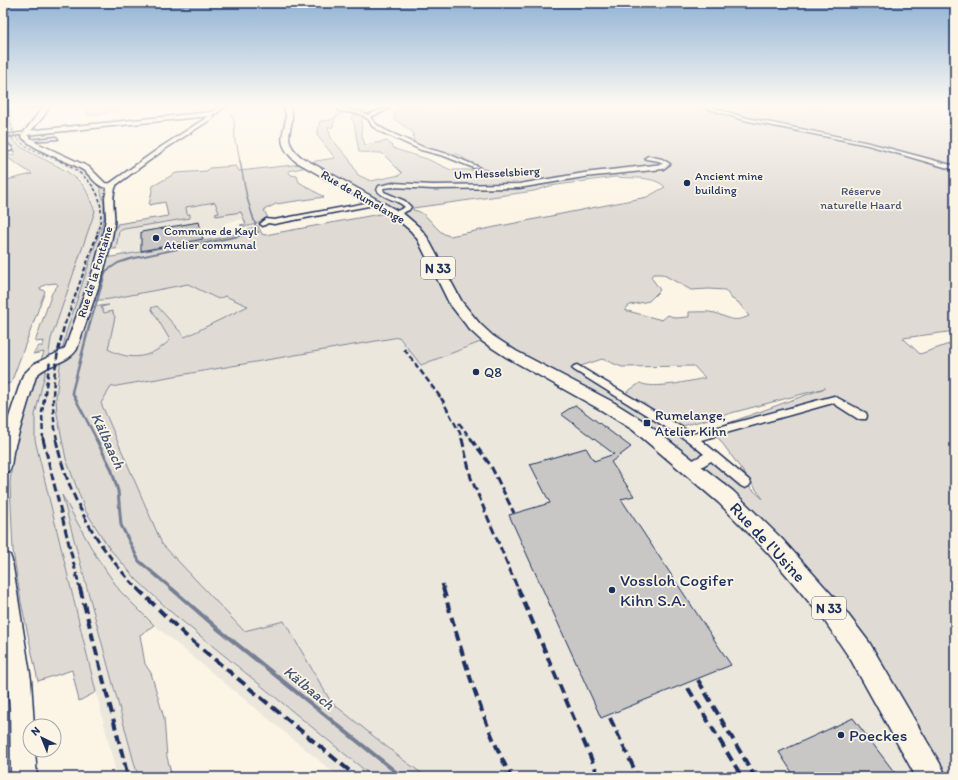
<svg xmlns="http://www.w3.org/2000/svg" width="958" height="780" font-family="Itim,sans-serif">
	<style>
		.built { fill: #ece7dc }
		.green { fill: #dfdbd4; stroke: #7d8599; fill-rule: evenodd }
		.lines { fill: none; stroke-linecap: round; stroke-linejoin: round }
		.stream-far5 { stroke: #767f94; stroke-width: 1 }
		.stream-far4 { stroke: #767f94; stroke-width: 1.5 }
		.stream-far3 { stroke: #767f94; stroke-width: 2 }
		.stream-far2 { stroke: #767f94; stroke-width: 2.5 }
		.stream-far1 { stroke: #767f94; stroke-width: 3 }
		.stream { stroke: #767f94; stroke-width: 4 }
		.building { fill: #c8c7c6; stroke: #1b2f5e }
		.minor-casing { stroke: #1b2f5e; stroke-width: 3 }
		.tertiary-casing { stroke: #1b2f5e; stroke-width: 3 }
		.secondary-casing { stroke: #1b2f5e; stroke-width: 3 }
		.primary-casing { stroke: #1b2f5e; stroke-width: 3 }
		.minor { fill: #fcf5e5; fill-rule: evenodd }
		.tertiary { fill: #fcf5e5; fill-rule: evenodd }
		.secondary { fill: #fcf5e5; fill-rule: evenodd }
		.primary { fill: #fcf5e5; fill-rule: evenodd }
		.rail-far5 { stroke: #1b2f5e; stroke-width: 1; stroke-dasharray: 3 1.5; stroke-linecap: butt }
		.rail-far4 { stroke: #1b2f5e; stroke-width: 1.5; stroke-dasharray: 3.5 2; stroke-linecap: butt }
		.rail-far3 { stroke: #1b2f5e; stroke-width: 2; stroke-dasharray: 4.5 2.5; stroke-linecap: butt }
		.rail-far2 { stroke: #1b2f5e; stroke-width: 2.5; stroke-dasharray: 6 3; stroke-linecap: butt }
		.rail-far1 { stroke: #1b2f5e; stroke-width: 3; stroke-dasharray: 8 3.5; stroke-linecap: butt }
		.rail { stroke: #1b2f5e; stroke-width: 4; stroke-dasharray: 10 5; stroke-linecap: butt }
		.poi-dot { fill: #1b2f5e; stroke: #fcf5e5; stroke-width: 1.5 }
		.labels { text-anchor: middle; dominant-baseline: central; stroke-width: 3.5; stroke-linejoin: round; paint-order: stroke }
		.far-street-label { font-size: 12px; fill: #1b2f5e; stroke: #fcf5e5 }
		.far-poi-label { font-size: 12px; fill: #1b2f5e; stroke: #fcf5e5; text-anchor: start }
		.far-park-label { font-size: 12px; fill: #425176; stroke: #fcf5e5 }
		.shield { fill: #fcf5e5; stroke: #5e6a86; stroke-width: 1 }
		.shield-label { font-size: 13px; font-weight: bold; fill: #1b2f5e }
		.poi-label { font-size: 14px; fill: #1b2f5e; stroke: #fcf5e5; text-anchor: start }
		.water-label { font-size: 15px; font-style: italic; fill: #485779; stroke: #fcf5e5 }
		.near-street-label { font-size: 17px; fill: #1b2f5e; stroke: #fcf5e5 }
		.near-poi-label { font-size: 17px; fill: #1b2f5e; stroke: #fcf5e5; text-anchor: start }
	</style>
	<rect width="100%" height="100%" fill="#fcf5e5"/>
	<filter id="ink" filterUnits="userSpaceOnUse"><feTurbulence type="fractalNoise" baseFrequency=".025" numOctaves="2"/><feDisplacementMap in="SourceGraphic" scale="8" xChannelSelector="R" yChannelSelector="G"/><feConvolveMatrix kernelMatrix="1 2 1 2 8 2 1 2 1" color-interpolation-filters="sRGB"/></filter>
	<g filter="url(#ink)">
		<path class="built" d="M3,106H11L16,134L8,135L5,129L3,124Z
			M144,106H224L218,109L193,113L196,109H190L191,107L107,115L108,110Z
			M17,135L25,142L81,170L97,184L104,204V218L66,333L60,359L57,414L66,459L109,548L136,579L171,612L373,777H339L154,625L120,591L96,556L62,497L138,777H117L35,440V415L51,339L95,212L93,200L84,183L67,168L24,149L16,144L9,136Z
			M215,202L219,213L241,212L244,219L224,223L229,233L204,239L121,255L122,250L116,251L119,231L187,214L186,207Z
			M188,284L218,299L225,296L248,306L185,337L157,306L151,308L171,340L163,347L150,353L131,358L119,355L108,363L104,314L101,307L108,305H101L102,299H110Z
			M399,337L421,365L488,339L607,406L775,546L932,777H427L402,759L331,702L284,621L244,631L162,544L101,402L111,387Z"/>
		<path class="green" d="M86,106H144L108,110L107,113L87,115V107L68,109V108Z
			M403,106H955V331L903,338L920,354L955,342V777H932L775,546L639,426L488,339L421,365L399,337L111,387L101,403L162,544L244,631L284,621L331,702L402,759L427,777H373L171,612L136,579L109,548L85,510L66,459L57,414L56,397L61,358L90,307L109,305L101,307L104,313L112,311L115,317L108,349C131,362 151,358 170,340L151,308L157,306L185,337L248,306L225,296L218,299L188,284L110,299L92,301L106,258L225,237L258,226L262,234L265,235L396,211L310,162L335,158L317,135L320,121L331,120L342,112L359,113L363,116C360,127 361,134 365,145L387,141L395,149L427,159L451,170H489L469,165C460,149 450,155 436,152C428,151 421,148 414,145L413,132L394,119L395,111ZM345,112L355,113L351,119L354,122L359,152L382,153L402,173L400,175L371,181L358,175L349,159L331,138L328,127H333L335,118ZM615,177C631,179 653,175 665,187L647,197L450,236C435,234 429,211 413,210V208L534,191L550,186ZM653,274H662L691,290L709,289L725,290L732,299L738,302L749,316C734,323 729,318 715,313C708,311 697,312 689,312V317L676,318L668,315L662,320L624,310L630,305L649,301L660,290L651,277ZM602,359L622,367L694,366L705,378C690,381 653,390 640,383L621,396L578,367ZM825,388L712,429L763,499L745,483L675,428Z
			M3,124C13,156 59,158 82,184C88,191 91,203 95,211L51,339L48,359L40,363L44,352L33,354L39,346H43L44,341L35,342L52,293L58,285L56,283L47,284L41,287L40,289L45,291L44,294L11,383L3,385V181L32,174L5,156L15,154L13,151H16H13V147L4,137L6,136L3,135Z
			M17,135H21C40,151 65,157 85,170C93,175 97,186 106,187L108,217L95,266L79,306L80,307L66,348L62,352L66,333L104,218V204L100,188L90,177L74,165L25,142Z
			M302,164L304,167H307L288,171L291,175L297,176L299,182L324,197L276,204L264,210L268,218C259,220 251,230 240,225L246,224L241,212L216,216L215,214L219,213L215,202L186,207L187,214H190V218L124,229L119,231L116,249H109L113,227H117V224L168,216L165,202L149,205L153,186L176,173L207,171L209,168L236,166L239,171Z
			M47,365L35,415V440L96,692L79,701L72,670L38,681L21,602L13,551L10,483L13,453L35,378L42,367Z
			M62,495L96,556L120,591L154,625L140,635L145,664L151,673L164,718L167,757L172,777H138Z"/>
		<g class="lines">
			<path class="stream-far5" d="M231,114L234,120L235,143L237,145L240,162"/>
			<path class="stream-far4" d="M240,161L247,198L258,233"/>
			<path class="stream-far3" d="M90,324L106,271L118,263L130,259L258,232"/>
			<path class="stream-far2" d="M90,323L72,392L97,440"/>
			<path class="stream-far1" d="M96,439L111,468L118,491L121,525L139,561L172,589"/>
			<path class="stream" d="M171,588L218,629L402,777"/>
		</g>
		<path class="building" d="M199,222L203,239L141,251V232Z
			M575,405L631,447L611,462L634,496L621,499L731,665L601,718L509,515L550,503L530,464L586,448L594,461L614,454L561,414Z
			M853,718L898,777H795L779,752Z"/>
		<g class="lines">
			<g class="minor-casing">
				<path id="minor" d="M14,106H45L22,109Z
					M221,106H226L220,110L218,113L209,115V113L215,111L217,108Z
					M336,106H340L342,109L362,112L367,115L389,107V109L370,117L376,124L385,130L425,148L448,154L479,167L474,168L444,156L421,150L381,132L372,126L369,120L361,114L339,111Z
					M700,106H707L747,118L869,143L955,166V170L868,145L744,120Z
					M28,132L26,134L3,137V135Z
					M56,137L58,139L29,141L27,140Z
					M3,140L12,148V150L3,153V149L7,148L3,144Z
					M648,156L662,159L670,164L663,169L584,177L519,188L433,189L393,187L383,188L384,192L405,201L411,207L409,210L395,216L393,215V213L405,207C397,199 383,199 377,190L379,186L393,183L433,185L519,184L584,173L663,164L659,161L646,159L645,158Z
					M377,201L379,202V204L274,224L268,223L263,226L260,224L266,219L274,220Z
					M577,365L693,434L834,396L866,413L867,416L866,419H858L833,403L701,440L749,480L751,483L749,486L745,488L741,486L711,461C704,465 694,473 686,470L684,467L686,464L704,454L688,441L574,370L572,368L574,366Z"/>
			</g>
			<g class="tertiary-casing">
				<path id="tertiary" d="M211,112L214,114L212,115L214,117L213,118L165,149L112,188H109V184L161,147L209,116L26,135L23,133L26,131Z"/>
			</g>
			<g class="secondary-casing">
				<path id="secondary" d="M44,106H50L43,117L27,135L37,143L89,167L105,183L115,184L116,186C110,198 116,213 114,225C108,268 90,308 77,349C68,364 47,363 36,376L13,452L11,467L9,471L3,473V435L23,375L34,364L57,353L65,348L94,268L102,238L106,219L105,198L107,188C96,187 92,176 83,170C63,158 37,153 21,136Z
					M3,552L10,555L12,561L31,680L34,726H30V750H35L37,777H11L10,707L3,635Z"/>
			</g>
			<g class="primary-casing">
				<path id="primary" d="M283,106H289C300,126 276,136 301,157L405,215L419,227L427,237L462,302L480,324L493,336L516,351L613,402L645,422L733,491L782,539L840,604L869,642L942,767L946,777H916L851,660L824,620L768,553L719,503L633,430L601,410L506,357L483,342L470,330L449,303L418,240L411,231L397,219L295,161C268,136 294,127 283,106Z"/>
			</g>
			<use href="#minor" class="minor"/>
			<use href="#tertiary" class="tertiary"/>
			<use href="#secondary" class="secondary"/>
			<use href="#primary" class="primary"/>
			<path class="rail-far5" d="M9,106C10,115 10,125 14,134C20,148 48,155 62,162
				M5,121L6,129L14,140"/>
			<path class="rail-far4" d="M60,161C90,176 110,197 97,233"/>
			<path class="rail-far3" d="M65,324L98,232"/>
			<path class="rail-far2" d="M404,349L444,402
				M441,398L460,433L462,440
				M459,423L472,440
				M43,440L42,412L50,361
				M57,440C49,400 54,362 65,323"/>
			<path class="rail-far1" d="M43,439L80,589
				M56,439C67,495 98,549 138,589
				M462,439L471,478L518,589
				M471,439L491,466L514,513
				M442,584L444,589"/>
			<path class="rail" d="M80,588L128,777
				M137,588L185,635L357,777
				M443,588C462,653 480,717 511,777
				M518,588L599,777
				M698,680L755,777
				M688,688L742,777
				M610,718L638,777"/>
		</g>
	</g>
	<linearGradient id="sky" x2="0" y2="1"><stop stop-color="#92b4d5"/><stop offset="0.49" stop-color="#fefaf3"/><stop offset="1" stop-color="#fefaf3" stop-opacity="0"/></linearGradient>
	<rect width="958" height="215" fill="url(#sky)"/>
	<g class="poi-dot">
		<circle cx="687" cy="183" r="4"/>
		<circle cx="156" cy="238" r="4"/>
		<circle cx="476" cy="372" r="4"/>
		<rect x="643" y="419" width="8" height="8" rx="2"/>
		<circle cx="612" cy="590" r="4"/>
		<circle cx="841" cy="735" r="4"/>
	</g>
	<g class="labels">
		<g class="far-street-label">
			<text transform="translate(497 173) rotate(-3)">Um Hesselsbierg</text>
			<text transform="translate(363 197) rotate(30)">Rue de Rumelange</text>
			<text transform="translate(95 272) rotate(-73)">Rue de la Fontaine</text>
		</g>
		<g class="far-poi-label">
			<text x="695" y="176">Ancient mine<tspan x="695" dy="14">building</tspan></text>
			<text x="164" y="231">Commune de Kayl<tspan x="164" dy="14">Atelier communal</tspan></text>
		</g>
		<g class="far-park-label">
			<text x="861" y="191">Réserve<tspan x="861" dy="14">naturelle Haard</tspan></text>
		</g>
		<g class="shield">
			<rect x="421" y="257" width="34" height="22" rx="3"/>
			<rect x="812" y="597" width="34" height="22" rx="3"/>
		</g>
		<g class="shield-label">
			<text x="438" y="268">N 33</text>
			<text x="829" y="608">N 33</text>
		</g>
		<g class="poi-label">
			<text x="484" y="372">Q8</text>
			<text x="655" y="415">Rumelange,<tspan x="655" dy="16">Atelier Kihn</tspan></text>
		</g>
		<g class="water-label">
			<text transform="translate(108 441) rotate(65)">Kälbaach</text>
			<text transform="translate(309 688) rotate(39)">Kälbaach</text>
		</g>
		<g class="near-street-label">
			<text transform="translate(768 542) rotate(47)">Rue de l'Usine</text>
		</g>
		<g class="near-poi-label">
			<text x="620" y="580">Vossloh Cogifer<tspan x="620" dy="20">Kihn S.A.</tspan></text>
			<text x="849" y="735">Poeckes</text>
		</g>
	</g>
	<rect width="958" height="780" fill="none" stroke="#fcf5e5" stroke-width="16"/>
	<rect x="8" y="8" width="942" height="764" fill="none" stroke="#1b2f5e" stroke-width="1.5" filter="url(#ink)"/>
	<g transform="translate(42 738) rotate(317)"><circle r="19" fill="#fcf5e5" stroke="#a2a6af"/>
	<path d="M0-3L7 15L0 10L-7 15Z" fill="#1b2f5e"/>
	<text y="-6" font-size="11" font-weight="bold" text-anchor="middle" fill="#1b2f5e">N</text>
	</g>
</svg>
